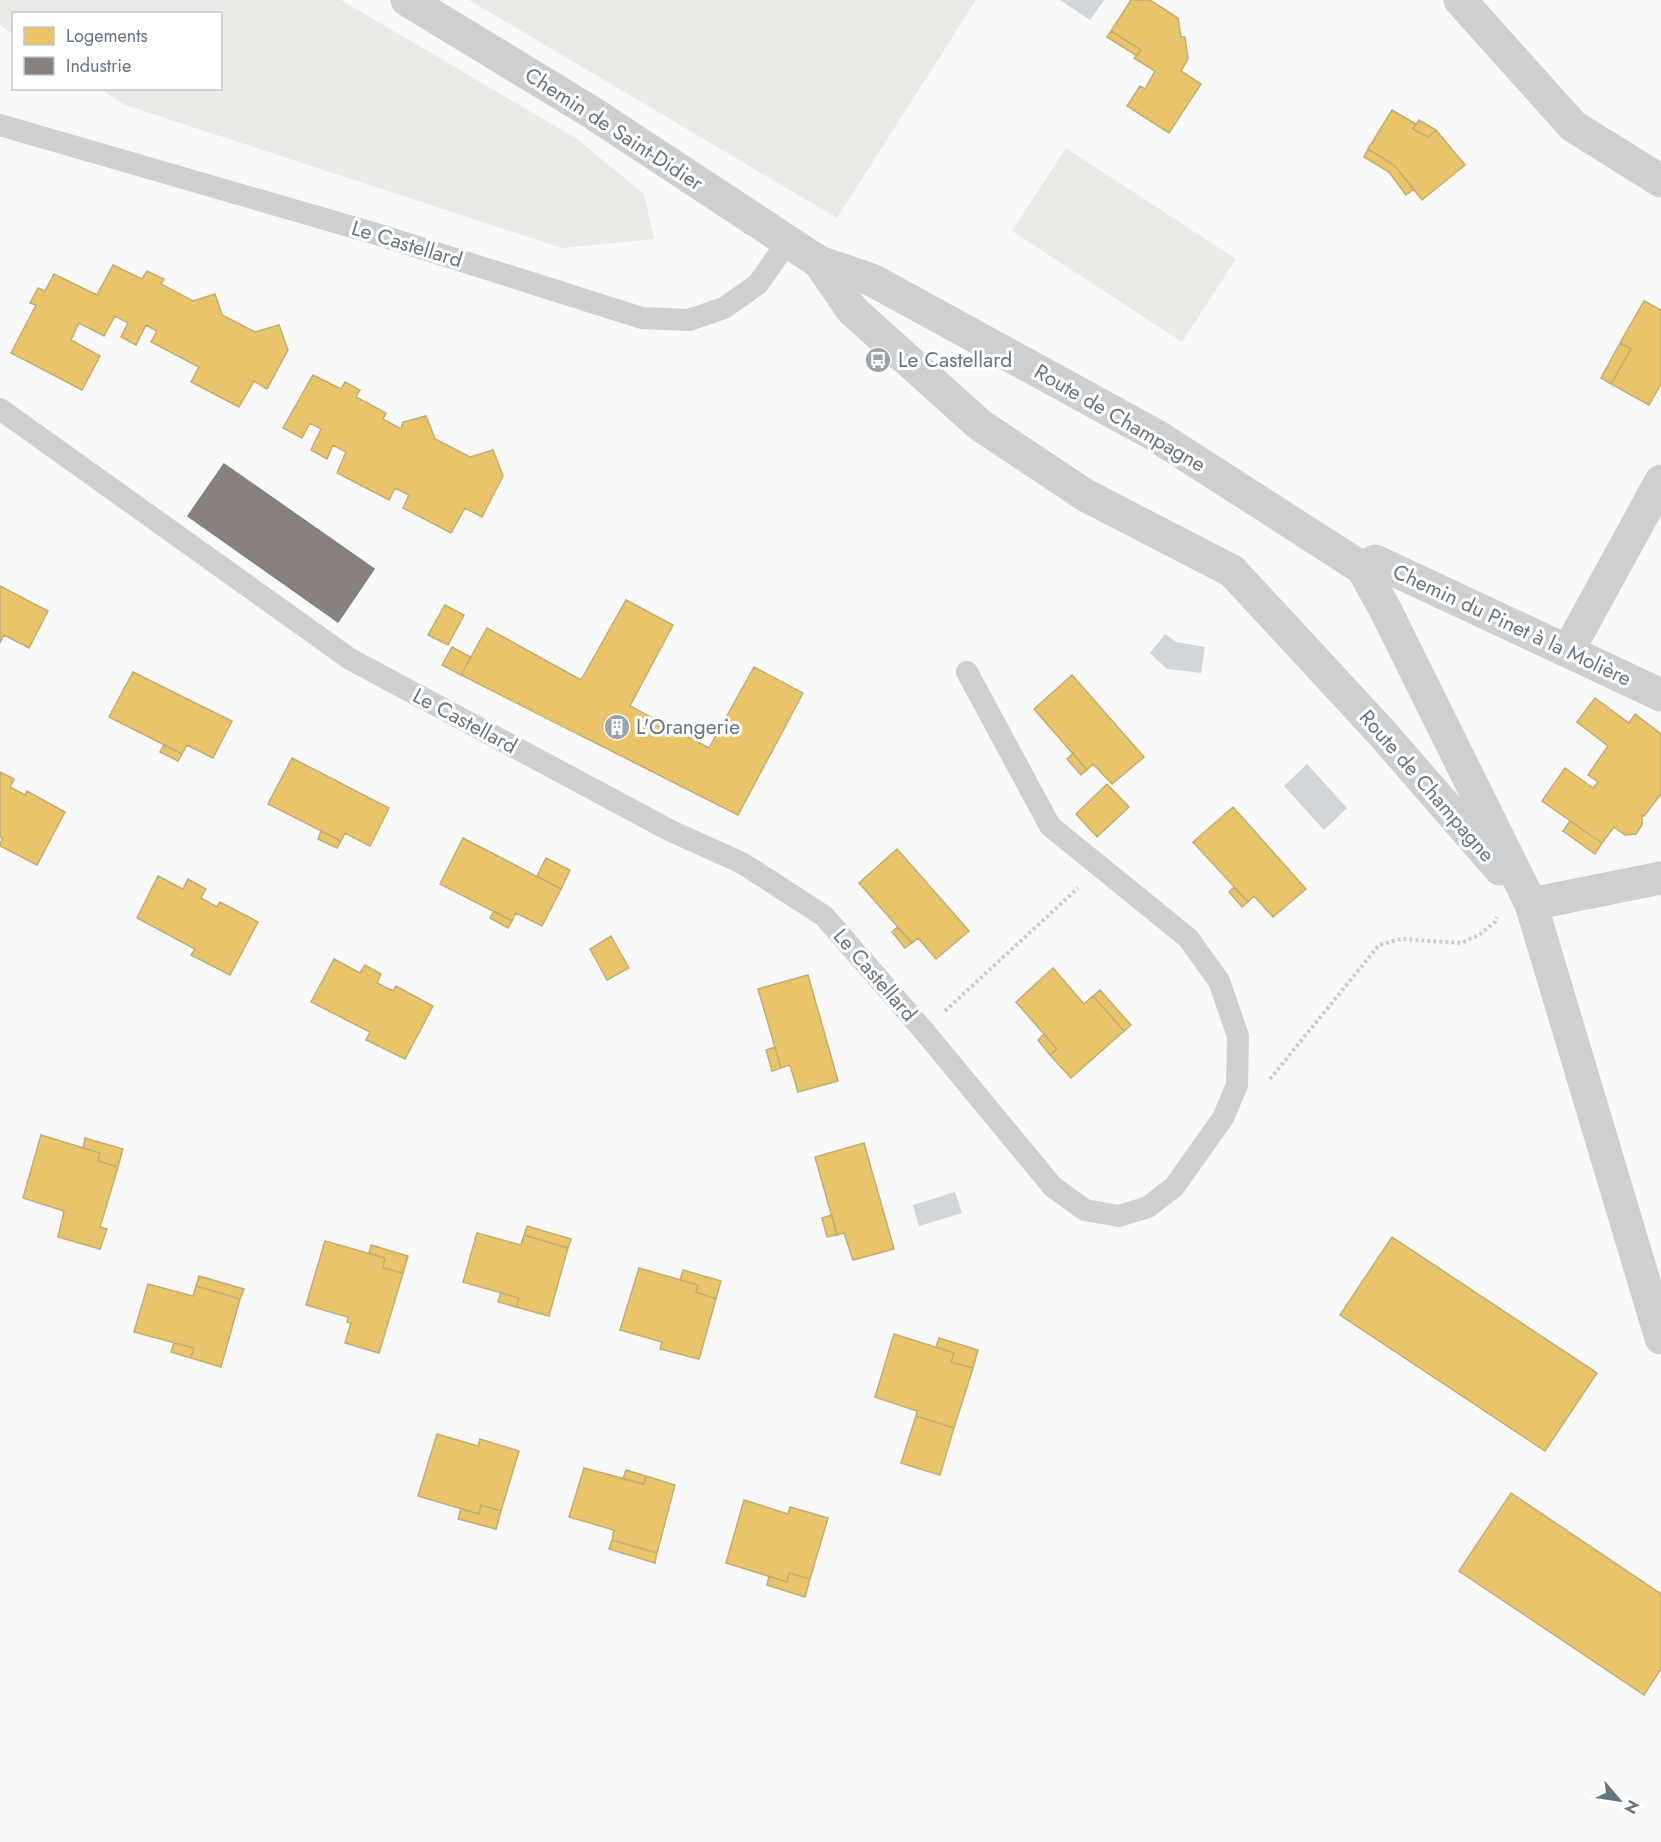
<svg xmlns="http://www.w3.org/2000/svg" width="1661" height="1842" font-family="Jost,sans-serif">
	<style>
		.green { fill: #e8ebe6 }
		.water { fill: #ced6d9 }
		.homes { fill: #e9c46a; stroke: #c1ad72; stroke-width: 1.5 }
		.industry { fill: #8a817c; stroke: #7f7e7e; stroke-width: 1.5 }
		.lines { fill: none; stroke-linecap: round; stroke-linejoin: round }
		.path { stroke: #cbcccd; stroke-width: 4; stroke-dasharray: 3 3; stroke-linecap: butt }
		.service { stroke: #cecfd0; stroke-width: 22 }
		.minor { stroke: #cecfd0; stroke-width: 33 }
		.tertiary { stroke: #cecfd0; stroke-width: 33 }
		.labels { text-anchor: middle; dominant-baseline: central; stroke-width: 6; stroke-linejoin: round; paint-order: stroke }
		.street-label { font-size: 21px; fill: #657683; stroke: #fff }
		.poi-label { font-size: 21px; fill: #657683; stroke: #fff; text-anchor: start }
	</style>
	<rect width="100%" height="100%" fill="#f9f9f9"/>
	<path class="green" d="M0,0H341L577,139L644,194L654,239L562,248L125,105L100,89L220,88V14H14L13,34L0,25Z
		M469,0H976L837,218Z
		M1066,148L1236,259L1182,342L1012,231Z"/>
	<path class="water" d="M1060,0H1104L1090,20Z
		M1165,634L1176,642L1205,647L1201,673L1167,669L1150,653Z
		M1307,764L1347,808L1324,830L1284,786Z
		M955,1192L962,1213L919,1226L913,1205Z"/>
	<path class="homes" d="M1131,0H1150L1178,18L1181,37H1185L1188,59L1181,71L1201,84L1169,133L1127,106L1140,86L1145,89L1155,71L1134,58L1141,50L1111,31Z
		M1111,31L1141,50L1137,56L1107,37Z
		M1392,110L1416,124L1413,129L1428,137L1436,130L1465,165L1422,200L1394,165L1368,149Z
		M1419,120L1436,130L1428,137L1413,129Z
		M1368,149L1394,165L1414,189L1406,195L1389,172L1364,157Z
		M113,265L142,279L147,271L164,279L161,284L193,301L215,294L222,315L255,332L279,325L288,350L267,389L254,381L239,407L191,382L199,367L151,342L157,331L146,325L136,345L121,337L128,323L115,316L104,336L79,323L71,340L100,356L82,390L11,353L36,305L30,303L38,288L45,291L54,274L97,295Z
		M1644,301L1661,310V384L1649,405L1611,384L1631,349L1620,343Z
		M1620,343L1631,349L1611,384L1601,378Z
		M313,375L341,389L345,382L360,390L356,397L386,413L383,419L401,429L403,422L426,416L435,439L470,457L493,450L503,476L482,517L465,508L451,533L403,508L409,495L395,488L389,500L337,473L346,452L333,445L327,459L311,450L321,429L310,423L302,438L283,428Z
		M0,586L48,611L29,648L4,635L0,643Z
		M626,600L673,625L630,706L709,748L754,667L803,693L738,815L461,675L487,628L581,680Z
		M445,605L464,615L448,645L428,635Z
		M452,647L471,657L461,675L442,665Z
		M133,672L232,721L213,758L187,745L182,754L109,717Z
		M1072,675L1144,757L1112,784L1093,764L1087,770L1034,709Z
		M1595,698L1629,723L1635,714L1661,734V794L1644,816L1642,815V825L1636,834L1625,835L1614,827L1602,843L1542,801L1565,768L1593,788L1598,782L1588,775L1608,746L1577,722Z
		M164,745L182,754L178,761L160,752Z
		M1073,753L1087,770L1081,775L1067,759Z
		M292,758L389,808L370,846L345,833L341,841L268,804Z
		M0,772L14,779L10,787L25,795L27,791L65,812L37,865L0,846L2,838L0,837Z
		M1107,784L1129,807L1097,837L1076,814Z
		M1233,807L1306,889L1273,917L1254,896L1248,902L1193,842Z
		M1570,821L1602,843L1595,854L1563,831Z
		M321,831L341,841L337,848L318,839Z
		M463,838L561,889L542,926L516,913L512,921L440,884Z
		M897,849L969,931L936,959L918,938L912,943L859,883Z
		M546,858L570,870L561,889L537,876Z
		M158,876L183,889L188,879L206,889L201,898L217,907L220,902L258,922L230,975L191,955L195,949L137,918Z
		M1234,887L1248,902L1242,907L1229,892Z
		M494,911L512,921L508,928L490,918Z
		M897,927L912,943L905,948L892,932Z
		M611,936L629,968L607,980L590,949Z
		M334,959L360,973L365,965L381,974L377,983L393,991L396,986L433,1006L405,1059L366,1040L370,1032L311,1002Z
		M1053,968L1084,1004L1093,996L1124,1031L1071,1078L1050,1055L1057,1049L1016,1002Z
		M808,975L838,1081L798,1092L790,1065L781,1068L758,989Z
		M1100,990L1131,1025L1124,1031L1093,996Z
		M1044,1034L1057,1049L1050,1055L1038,1040Z
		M775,1047L781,1068L772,1071L766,1050Z
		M41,1135L100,1153L98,1161L118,1167L100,1227L107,1229L100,1249L58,1237L64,1211L23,1198Z
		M85,1138L123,1149L118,1167L98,1161L100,1153L83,1148Z
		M864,1143L894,1249L853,1260L844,1233L837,1235L815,1157Z
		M832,1215L837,1235L827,1237L822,1218Z
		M527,1226L571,1239L568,1248L524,1235Z
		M477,1233L521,1245L524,1235L568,1248L549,1316L516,1307L519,1298L463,1282Z
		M1392,1237L1597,1373L1545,1451L1340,1315Z
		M325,1241L385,1258L383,1268L403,1273L379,1353L345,1343L351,1323L347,1322L348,1317L306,1305Z
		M371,1245L408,1256L403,1273L383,1268L385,1258L369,1253Z
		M639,1268L698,1285L696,1292L716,1299L699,1359L660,1349L662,1342L620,1330Z
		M683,1270L721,1281L716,1299L696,1292L698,1285L680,1280Z
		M199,1276L244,1289L240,1299L196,1286Z
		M148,1284L193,1296L196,1286L240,1299L221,1367L191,1358L194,1348L134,1332Z
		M501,1293L519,1298L516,1307L498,1302Z
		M894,1334L954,1353L951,1362L973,1368L954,1428L916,1416L917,1411L875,1397Z
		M939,1338L978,1350L973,1368L951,1362L954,1353L936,1347Z
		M174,1343L194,1348L191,1358L171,1352Z
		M916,1416L954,1428L940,1475L901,1463Z
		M437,1434L478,1446L480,1439L519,1451L501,1511L481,1505L479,1514L418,1496Z
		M584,1468L644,1484L646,1476L675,1485L657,1553L612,1540L614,1530L569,1517Z
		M626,1470L646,1476L644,1484L623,1479Z
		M1511,1493L1661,1594V1669L1644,1695L1459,1571Z
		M744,1500L788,1514L790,1507L828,1518L810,1579L789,1573L787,1582L726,1563Z
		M481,1505L501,1511L496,1529L458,1519L461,1509L479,1514Z
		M612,1540L657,1553L655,1563L609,1549Z
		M789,1573L810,1579L805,1597L767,1585L769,1576L787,1582Z"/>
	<path class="industry" d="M224,464L374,569L338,622L188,516Z"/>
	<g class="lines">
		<path class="path" d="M945,1011L1078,888
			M1270,1079L1379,945L1401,939L1461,943L1479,935L1495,922L1497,917"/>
		<path class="service" d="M0,125L373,233L642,318L689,320L724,308L758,284L788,241
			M0,409L350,659L671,831L742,863L824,916L924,1031L1053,1187L1085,1210L1119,1216L1148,1207L1174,1187L1223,1118L1237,1085L1238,1036L1219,981L1188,938L1050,826L967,672"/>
		<path class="minor" d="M1460,0L1573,126L1661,181
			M1362,568L1375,561L1661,695
			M1568,651L1661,481
			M1531,904L1661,878"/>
		<path class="tertiary" d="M407,0L588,110L819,262L872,280L1155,435L1362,568L1385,609L1531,904L1661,1338
			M819,262L852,310L980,425L1085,495L1232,571L1382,733L1500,869"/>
	</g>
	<defs>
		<g id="bus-disc" transform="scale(1.35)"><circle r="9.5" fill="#99a4ac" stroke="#fff"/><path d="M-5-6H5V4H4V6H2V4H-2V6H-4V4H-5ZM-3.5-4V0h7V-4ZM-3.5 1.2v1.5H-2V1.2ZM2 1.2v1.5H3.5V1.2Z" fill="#fff"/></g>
		<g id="building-disc" transform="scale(1.35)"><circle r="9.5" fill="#99a4ac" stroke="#fff"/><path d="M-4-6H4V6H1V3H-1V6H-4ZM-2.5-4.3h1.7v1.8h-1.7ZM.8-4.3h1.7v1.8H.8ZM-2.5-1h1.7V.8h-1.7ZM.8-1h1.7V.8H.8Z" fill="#fff"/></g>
	</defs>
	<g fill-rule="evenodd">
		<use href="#bus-disc" x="878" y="360"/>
		<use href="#building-disc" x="617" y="727"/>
	</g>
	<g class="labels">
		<g class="street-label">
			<text transform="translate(614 129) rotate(33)">Chemin de Saint-Didier</text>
			<text transform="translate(407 244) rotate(17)">Le Castellard</text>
			<text transform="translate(1120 418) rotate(30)">Route de Champagne</text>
			<text transform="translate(1512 625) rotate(25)">Chemin du Pinet à la Molière</text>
			<text transform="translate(465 721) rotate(28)">Le Castellard</text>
			<text transform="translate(1427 786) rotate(49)">Route de Champagne</text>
			<text transform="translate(875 975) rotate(49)">Le Castellard</text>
		</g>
		<g class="poi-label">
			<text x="898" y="360">Le Castellard</text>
			<text x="636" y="727">L'Orangerie</text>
		</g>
	</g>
	<rect x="12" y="12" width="210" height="78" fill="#ffffff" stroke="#c1c8cd" stroke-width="1.5"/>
	<rect x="24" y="27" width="30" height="18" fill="#e9c46a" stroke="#c1c8cd" stroke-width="1.5"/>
	<text x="66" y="42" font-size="18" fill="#657683">Logements</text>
	<rect x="24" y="57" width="30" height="18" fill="#8a817c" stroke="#c1c8cd" stroke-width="1.5"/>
	<text x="66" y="72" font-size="18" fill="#657683">Industrie</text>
	<g transform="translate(1619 1800) rotate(119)" stroke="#ffffff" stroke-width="4.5" paint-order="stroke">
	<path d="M0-4.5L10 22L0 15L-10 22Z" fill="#657683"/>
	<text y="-9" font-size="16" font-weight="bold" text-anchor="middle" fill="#657683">N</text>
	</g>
</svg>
